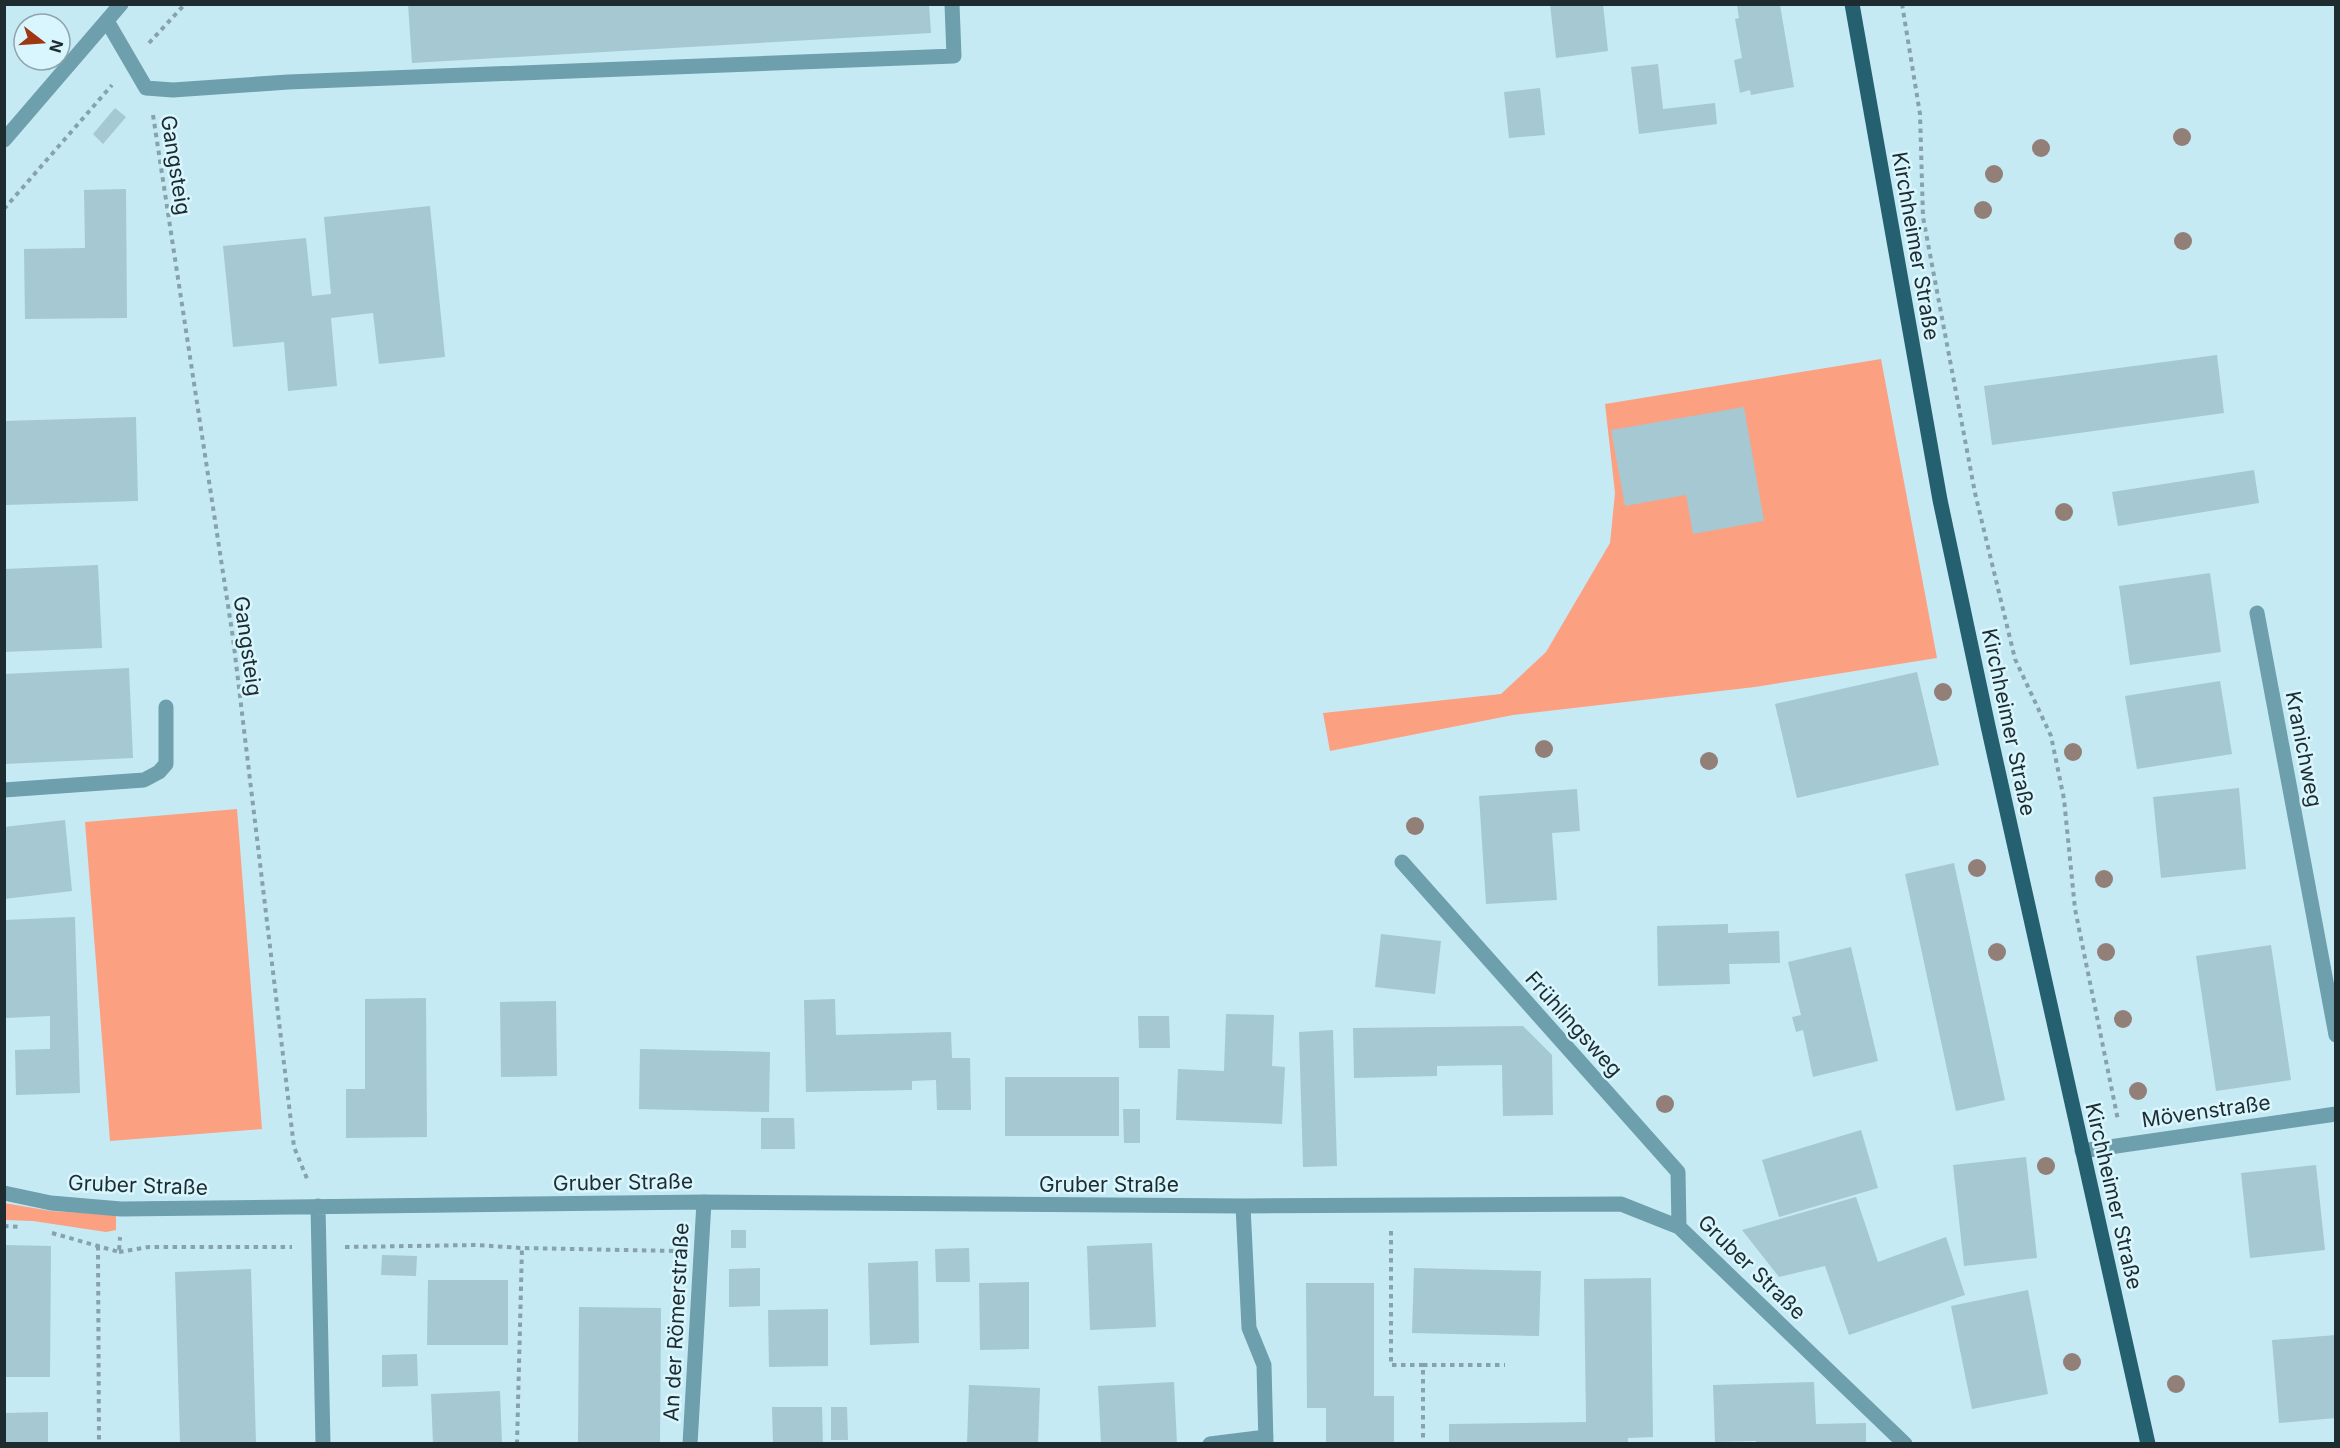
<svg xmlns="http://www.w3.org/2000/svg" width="2340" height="1448" font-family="Inter,sans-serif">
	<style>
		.grass { fill: #fca082 }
		.building { fill: #a5c8d2 }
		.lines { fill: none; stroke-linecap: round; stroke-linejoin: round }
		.path { stroke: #87a2aa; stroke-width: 4; stroke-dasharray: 4.5 4.5; stroke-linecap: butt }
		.minor { stroke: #6d9fad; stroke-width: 15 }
		.major { stroke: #24606f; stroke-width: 15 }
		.tree { fill: #917f78 }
		.labels { text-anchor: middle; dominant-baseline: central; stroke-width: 5; stroke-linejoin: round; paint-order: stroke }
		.street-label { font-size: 21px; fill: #1e2b2f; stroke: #d9f6fe }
	</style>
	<rect width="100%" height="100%" fill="#c6eaf4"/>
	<path class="grass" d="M1881,359L1937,658L1755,687L1513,715L1330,751L1323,713L1501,694L1546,652L1610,543L1615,493L1605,404Z
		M237,809L262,1129L110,1141L85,822Z
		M4,1203L51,1211L116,1215V1230L106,1232L33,1221L5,1220Z"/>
	<path class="building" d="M408,4H929L931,33L412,63Z
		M1550,4H1603L1608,51L1556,58Z
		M1737,5H1780L1794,87L1751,95L1750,90L1740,93L1734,60L1742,58L1735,19L1739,18Z
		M1658,64L1663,109L1715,103L1717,124L1639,134L1631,67Z
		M1540,88L1545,135L1509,138L1504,92Z
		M115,108L126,117L103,144L93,134Z
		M126,189L127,318L25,319L24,249L85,248L84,190Z
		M430,206L445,357L379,364L373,313L331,318L337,386L288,391L284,342L233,347L223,246L306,238L312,296L331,294L324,217Z
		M2217,355L2224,413L1992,445L1984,386Z
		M1744,407L1764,521L1693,534L1686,495L1625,506L1611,430Z
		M136,417L138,501L4,505V421Z
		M2254,470L2259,503L2118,526L2112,492Z
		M98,565L102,648L4,652V569Z
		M2210,573L2221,652L2130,665L2119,586Z
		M129,668L133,758L4,764V674Z
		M1917,672L1939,765L1797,798L1775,704Z
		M2220,681L2232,754L2137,769L2125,696Z
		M2239,788L2246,869L2161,878L2153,797Z
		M1577,789L1580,831L1552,833L1557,900L1486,904L1479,796Z
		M65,820L72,891L4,899V827Z
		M1954,863L2005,1100L1956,1111L1905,874Z
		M75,917L80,1093L16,1095L15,1050L50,1049V1016L5,1018L4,920Z
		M1728,924V933L1779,931L1780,963L1729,964L1730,984L1658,986L1657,926Z
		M1381,934L1441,941L1435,994L1375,987Z
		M2271,945L2291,1080L2216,1091L2196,956Z
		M1851,947L1878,1061L1813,1077L1803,1030L1796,1032L1792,1017L1801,1015L1788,962Z
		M426,998L427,1137L346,1138V1089H365V999Z
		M835,999L836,1035L951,1032L952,1058H970L971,1110H937L936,1080L912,1081V1090L806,1092L804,1000Z
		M556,1001L557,1076L501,1077L500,1002Z
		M1226,1014L1274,1015L1272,1066L1285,1067L1282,1124L1176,1120L1178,1069L1224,1071Z
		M1138,1016H1169L1170,1048H1139Z
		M1523,1026L1552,1055L1553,1115L1503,1116L1502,1065L1437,1066V1076L1354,1078L1353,1028Z
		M1333,1030L1337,1166L1303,1167L1299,1032Z
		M640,1049L770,1052L769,1112L639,1109Z
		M1005,1077H1119V1136H1005Z
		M1123,1109H1140V1143H1124Z
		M761,1118H794L795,1149H761Z
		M1861,1130L1878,1188L1779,1217L1762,1160Z
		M2026,1157L2037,1258L1964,1266L1953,1165Z
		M2316,1165L2325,1250L2250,1258L2241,1173Z
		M1856,1197L1878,1262L1946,1237L1965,1295L1849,1335L1825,1266L1779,1277L1742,1230Z
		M731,1230H746V1248H731Z
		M1152,1243L1156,1327L1090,1330L1087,1246Z
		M4,1245L51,1246L50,1377H4Z
		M969,1248L970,1282H936L935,1249Z
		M382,1255L417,1256L416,1276L381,1275Z
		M918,1261L919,1343L870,1345L868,1263Z
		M760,1268V1306L729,1307V1269Z
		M1414,1268L1541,1271L1539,1336L1412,1333Z
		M251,1269L256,1444H180L175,1272Z
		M1651,1278L1653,1437L1628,1438V1444H1449V1424L1586,1422L1584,1279Z
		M428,1280H508V1345H427Z
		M1029,1282V1349L980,1350L979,1283Z
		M1306,1283H1374V1396H1394V1444H1326V1408H1307Z
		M2028,1290L2048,1394L1972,1409L1951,1306Z
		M579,1307L661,1308L660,1444H578Z
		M828,1309V1366L769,1367L768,1310Z
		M2336,1335V1418L2279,1423L2272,1340Z
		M417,1354L418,1386L382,1387V1355Z
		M1174,1382L1177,1444H1101L1098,1386Z
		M1814,1382L1816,1424L1866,1423V1444H1756V1441L1715,1442L1713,1385Z
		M969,1385L1040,1388L1038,1444H967Z
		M500,1391L502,1444H433L431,1394Z
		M772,1407H822L823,1444H773Z
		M831,1407H847L848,1440H831Z
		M48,1412V1444H4V1413Z"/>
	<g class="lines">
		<path class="path" d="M1902,4L1920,114L1923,217L1975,493L2015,659L2051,736L2064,799L2075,909L2118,1120
			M149,43L185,4
			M153,115L233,638L294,1147L308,1181
			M4,209L112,85
			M4,1226L21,1227
			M1391,1231V1365H1423V1444
			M52,1233L119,1252L120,1237
			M98,1246L99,1444
			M345,1247L476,1245L522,1248L676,1251
			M119,1252L149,1247H292
			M1423,1365H1505
			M517,1444L522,1248"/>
		<path class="minor" d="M107,21L146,88L173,90L288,82L954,56L952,4
			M4,140L121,4
			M2257,613L2336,1035
			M4,790L144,780L159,772L166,764V707
			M1402,862L1678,1172L1679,1227
			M2082,1151L2336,1114
			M4,1193L51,1203L121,1209L704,1202L1243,1206L1621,1204L1679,1227L1905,1444
			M318,1206L323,1444
			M1243,1206L1249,1328L1264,1365L1266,1444
			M690,1444L704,1202
			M1210,1444L1266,1437"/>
		<path class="major" d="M1852,4L1940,500L1988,726L2148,1444"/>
	</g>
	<g class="tree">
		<circle cx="2182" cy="137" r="9"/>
		<circle cx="2041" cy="148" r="9"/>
		<circle cx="1994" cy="174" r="9"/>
		<circle cx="1983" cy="210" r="9"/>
		<circle cx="2183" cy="241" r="9"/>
		<circle cx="2064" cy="512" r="9"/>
		<circle cx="1943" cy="692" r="9"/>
		<circle cx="1544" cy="749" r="9"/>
		<circle cx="2073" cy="752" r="9"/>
		<circle cx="1709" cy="761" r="9"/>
		<circle cx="1415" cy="826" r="9"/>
		<circle cx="1977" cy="868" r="9"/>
		<circle cx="2104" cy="879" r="9"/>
		<circle cx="1997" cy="952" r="9"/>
		<circle cx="2106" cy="952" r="9"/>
		<circle cx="2123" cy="1019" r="9"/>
		<circle cx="2138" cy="1091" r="9"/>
		<circle cx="1665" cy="1104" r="9"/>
		<circle cx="2046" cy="1166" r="9"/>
		<circle cx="2072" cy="1362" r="9"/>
		<circle cx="2176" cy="1384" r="9"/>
	</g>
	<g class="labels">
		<g class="street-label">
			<text transform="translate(176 165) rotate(81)">Gangsteig</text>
			<text transform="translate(1916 246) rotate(80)">Kirchheimer Straße</text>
			<text transform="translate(248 646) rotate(82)">Gangsteig</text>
			<text transform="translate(2009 722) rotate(78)">Kirchheimer Straße</text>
			<text transform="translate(2304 749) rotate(79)">Kranichweg</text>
			<text transform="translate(1574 1024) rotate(48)">Frühlingsweg</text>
			<text transform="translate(2206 1111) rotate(-8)">Mövenstraße</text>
			<text transform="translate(623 1182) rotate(-1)">Gruber Straße</text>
			<text x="1109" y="1184">Gruber Straße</text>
			<text transform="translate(138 1185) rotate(2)">Gruber Straße</text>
			<text transform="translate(2114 1196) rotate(77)">Kirchheimer Straße</text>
			<text transform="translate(1752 1267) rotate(44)">Gruber Straße</text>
			<text transform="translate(676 1322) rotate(-87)">An der Römerstraße</text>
		</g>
	</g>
	<rect width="2340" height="1448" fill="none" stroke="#1e2b2f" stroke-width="12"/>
	<g transform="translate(42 42) rotate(107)"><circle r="28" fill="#d9f6fe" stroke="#8ea5ab" stroke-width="1.5"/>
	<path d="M0-4.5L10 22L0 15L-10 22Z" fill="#9e3712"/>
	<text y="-9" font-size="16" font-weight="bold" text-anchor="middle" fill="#1e2b2f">N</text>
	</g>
</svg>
